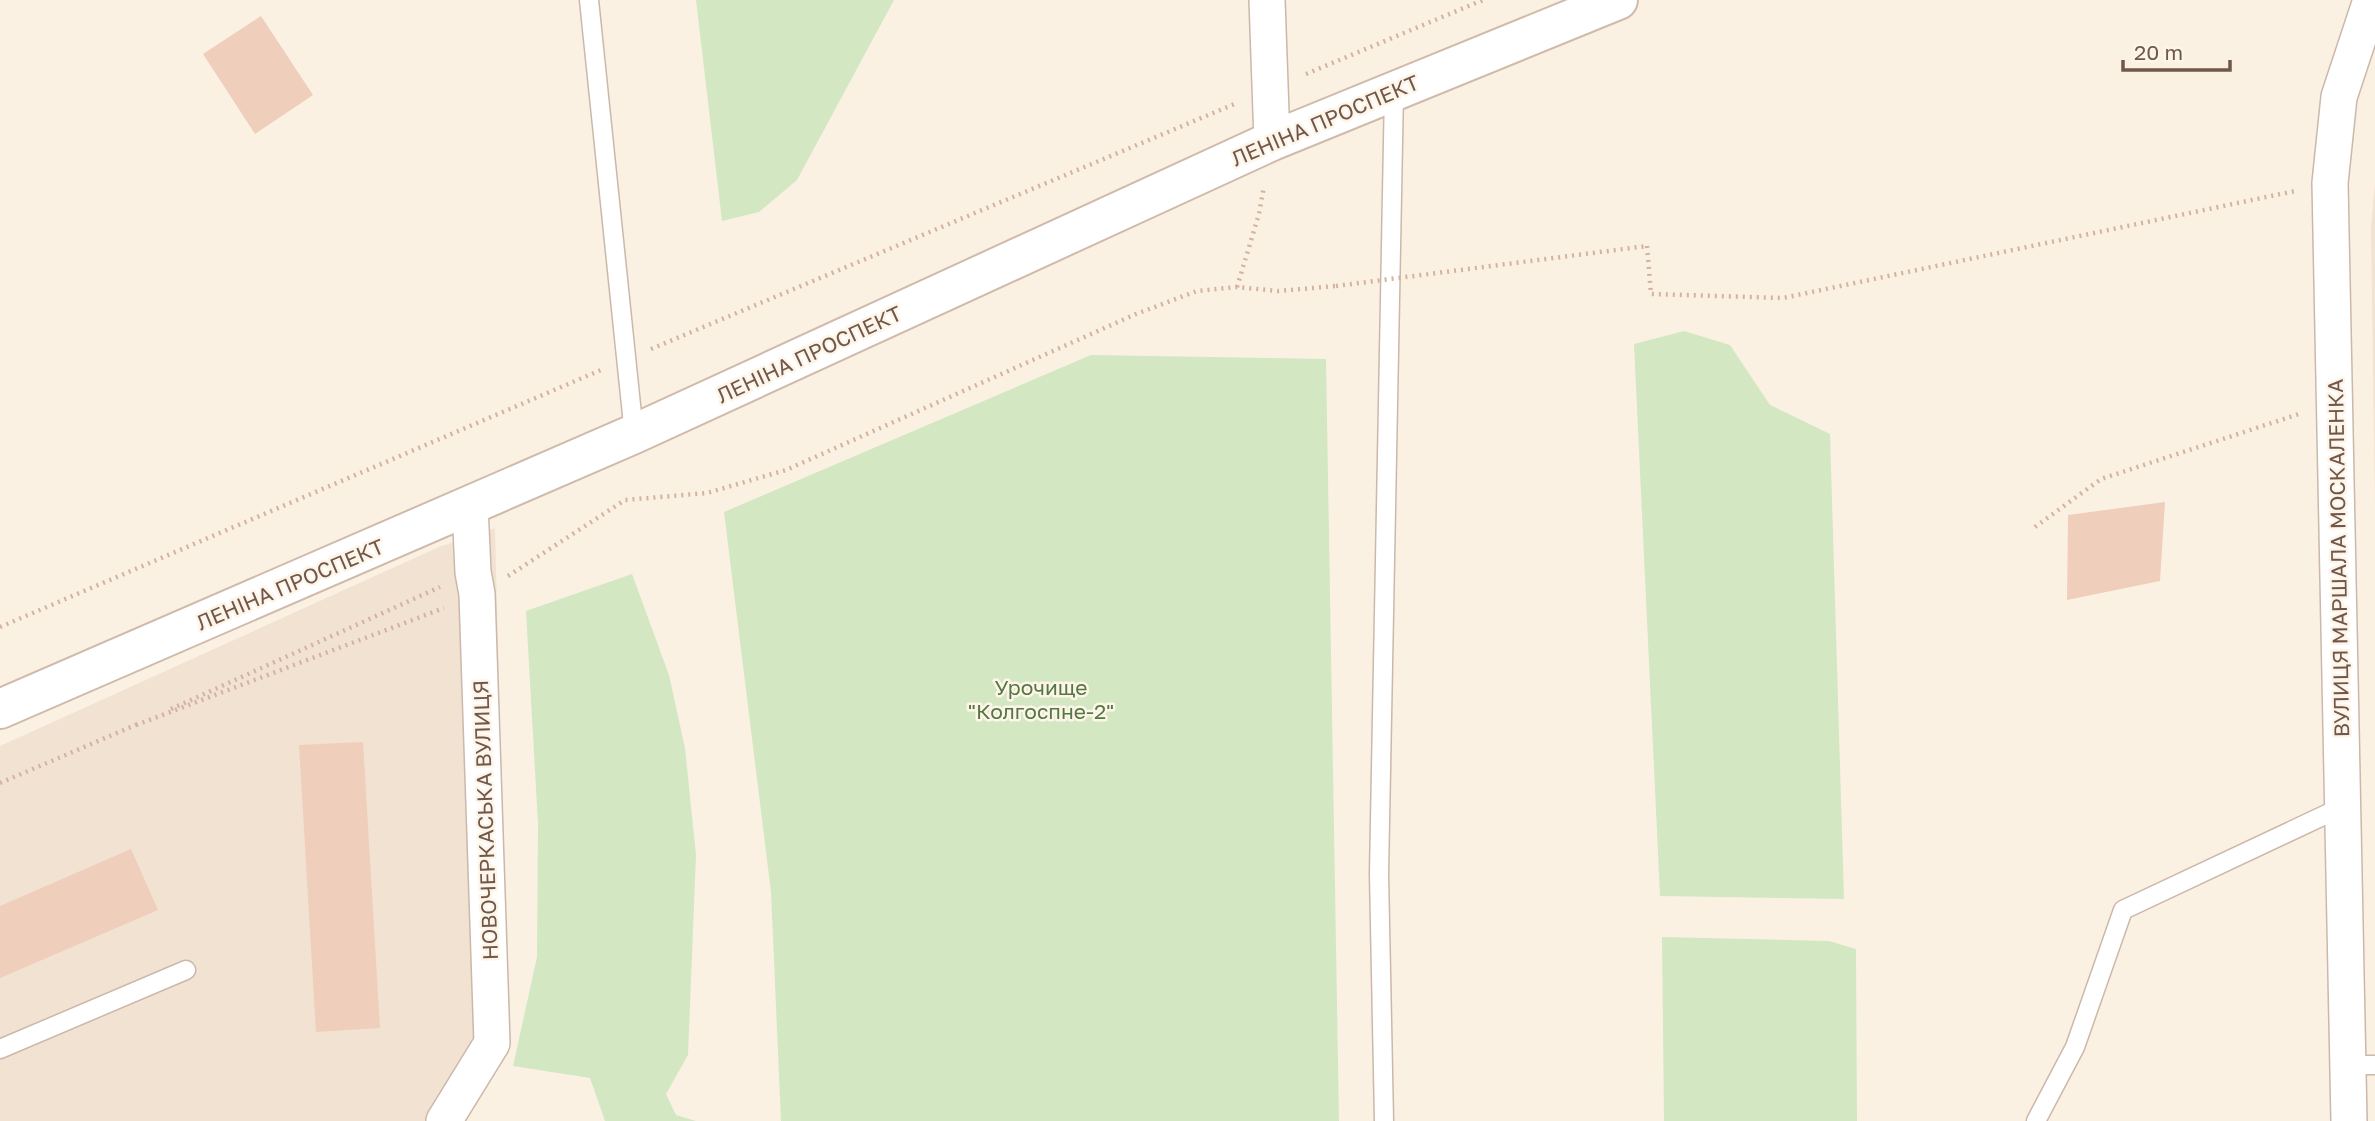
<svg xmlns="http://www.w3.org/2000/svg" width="2375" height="1121" font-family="'Golos Text',sans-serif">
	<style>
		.residential { fill: #f2e2d2 }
		.green { fill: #d3e7c3 }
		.building { fill: #efcebc }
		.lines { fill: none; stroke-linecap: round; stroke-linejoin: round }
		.lane-casing { stroke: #cbb8aa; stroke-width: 21 }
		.street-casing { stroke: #cbb8aa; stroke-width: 38 }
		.secondary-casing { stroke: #d0baab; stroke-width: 42 }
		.path { stroke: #d3b2a0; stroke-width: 4.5; stroke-dasharray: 2 5; stroke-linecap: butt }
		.lane { stroke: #fff; stroke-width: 18 }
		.street { stroke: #fff; stroke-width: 35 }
		.secondary { stroke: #fff; stroke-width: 38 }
		.path-bridge { stroke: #d3b2a0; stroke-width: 4.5; stroke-dasharray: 2 5; stroke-linecap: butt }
		.labels { text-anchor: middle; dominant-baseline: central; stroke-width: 5; stroke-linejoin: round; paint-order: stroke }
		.street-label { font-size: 21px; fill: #71574b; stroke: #fef5e9 }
		.park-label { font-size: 21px; fill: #547743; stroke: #fef5e9 }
	</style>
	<rect width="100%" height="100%" fill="#fbf1e3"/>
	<path class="residential" d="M2375,183V508L2371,227Z
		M495,528L506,982L460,1121H0V746L439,547Z"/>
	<path class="green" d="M696,0H894L797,180L759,212L722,221Z
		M1684,331L1730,345L1770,405L1830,434L1844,899L1660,896L1634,344Z
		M1091,355L1326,359L1339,1121H781L771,892L724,512Z
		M632,574L669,675L685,748L696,855L688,1055L666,1094L676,1115L696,1121H605L590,1078L513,1066L537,957L538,824L526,611Z
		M1662,937L1829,941L1856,949L1857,1121H1664Z"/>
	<path class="building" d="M261,16L313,95L255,134L203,54Z
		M2165,502L2160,581L2067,600L2068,515Z
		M363,742L380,1028L316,1032L299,745Z
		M131,849L158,910L0,978V906Z"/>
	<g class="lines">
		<g class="lane-casing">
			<path id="lane" d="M589,0L634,434
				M0,1049L186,970
				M2348,1065H2375
				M1384,1121L1379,874L1394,90
				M2036,1121L2075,1047L2123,910L2344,806"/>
		</g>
		<g class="street-casing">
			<path id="street" d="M1267,0L1272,141
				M444,1121L492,1043L477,594L473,572L470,506
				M2349,1121L2330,183L2339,97L2371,0"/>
		</g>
		<g class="secondary-casing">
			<path id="secondary" d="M0,709L634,434L1272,141L1618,0"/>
		</g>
		<path class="path" d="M1306,74L1483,0
			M1647,246L1651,294L1783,298L2295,191
			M1237,287L1259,214L1264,186
			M651,349L1237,103
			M2035,527L2101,479L2299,414
			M508,576L625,500L707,493L786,470L1136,314L1197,291L1237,287L1278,291L1336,286
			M0,627L601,370
			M171,709L440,587
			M136,725L444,608
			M0,783L138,724"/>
		<use href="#lane" class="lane"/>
		<use href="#street" class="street"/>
		<use href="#secondary" class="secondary"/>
		<path class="path-bridge" d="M1336,286L1647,246"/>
	</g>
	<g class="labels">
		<g class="street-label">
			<text transform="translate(1325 120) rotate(-23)">ЛЕНІНА ПРОСПЕКТ</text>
			<text transform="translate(809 354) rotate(-25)">ЛЕНІНА ПРОСПЕКТ</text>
			<text transform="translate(2338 558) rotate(-91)">ВУЛИЦЯ МАРШАЛА МОСКАЛЕНКА</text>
			<text transform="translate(290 584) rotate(-23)">ЛЕНІНА ПРОСПЕКТ</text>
			<text transform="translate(485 820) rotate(-92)">НОВОЧЕРКАСЬКА ВУЛИЦЯ</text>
		</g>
		<g class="park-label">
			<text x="1041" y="687">Урочище<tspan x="1041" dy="24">"Колгоспне-2"</tspan></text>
		</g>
	</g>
	<path d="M2123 60v10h107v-10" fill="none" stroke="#71574b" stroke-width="3.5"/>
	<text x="2134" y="60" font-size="21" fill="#71574b" stroke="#fef5e9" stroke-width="5" paint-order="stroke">20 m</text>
</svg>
